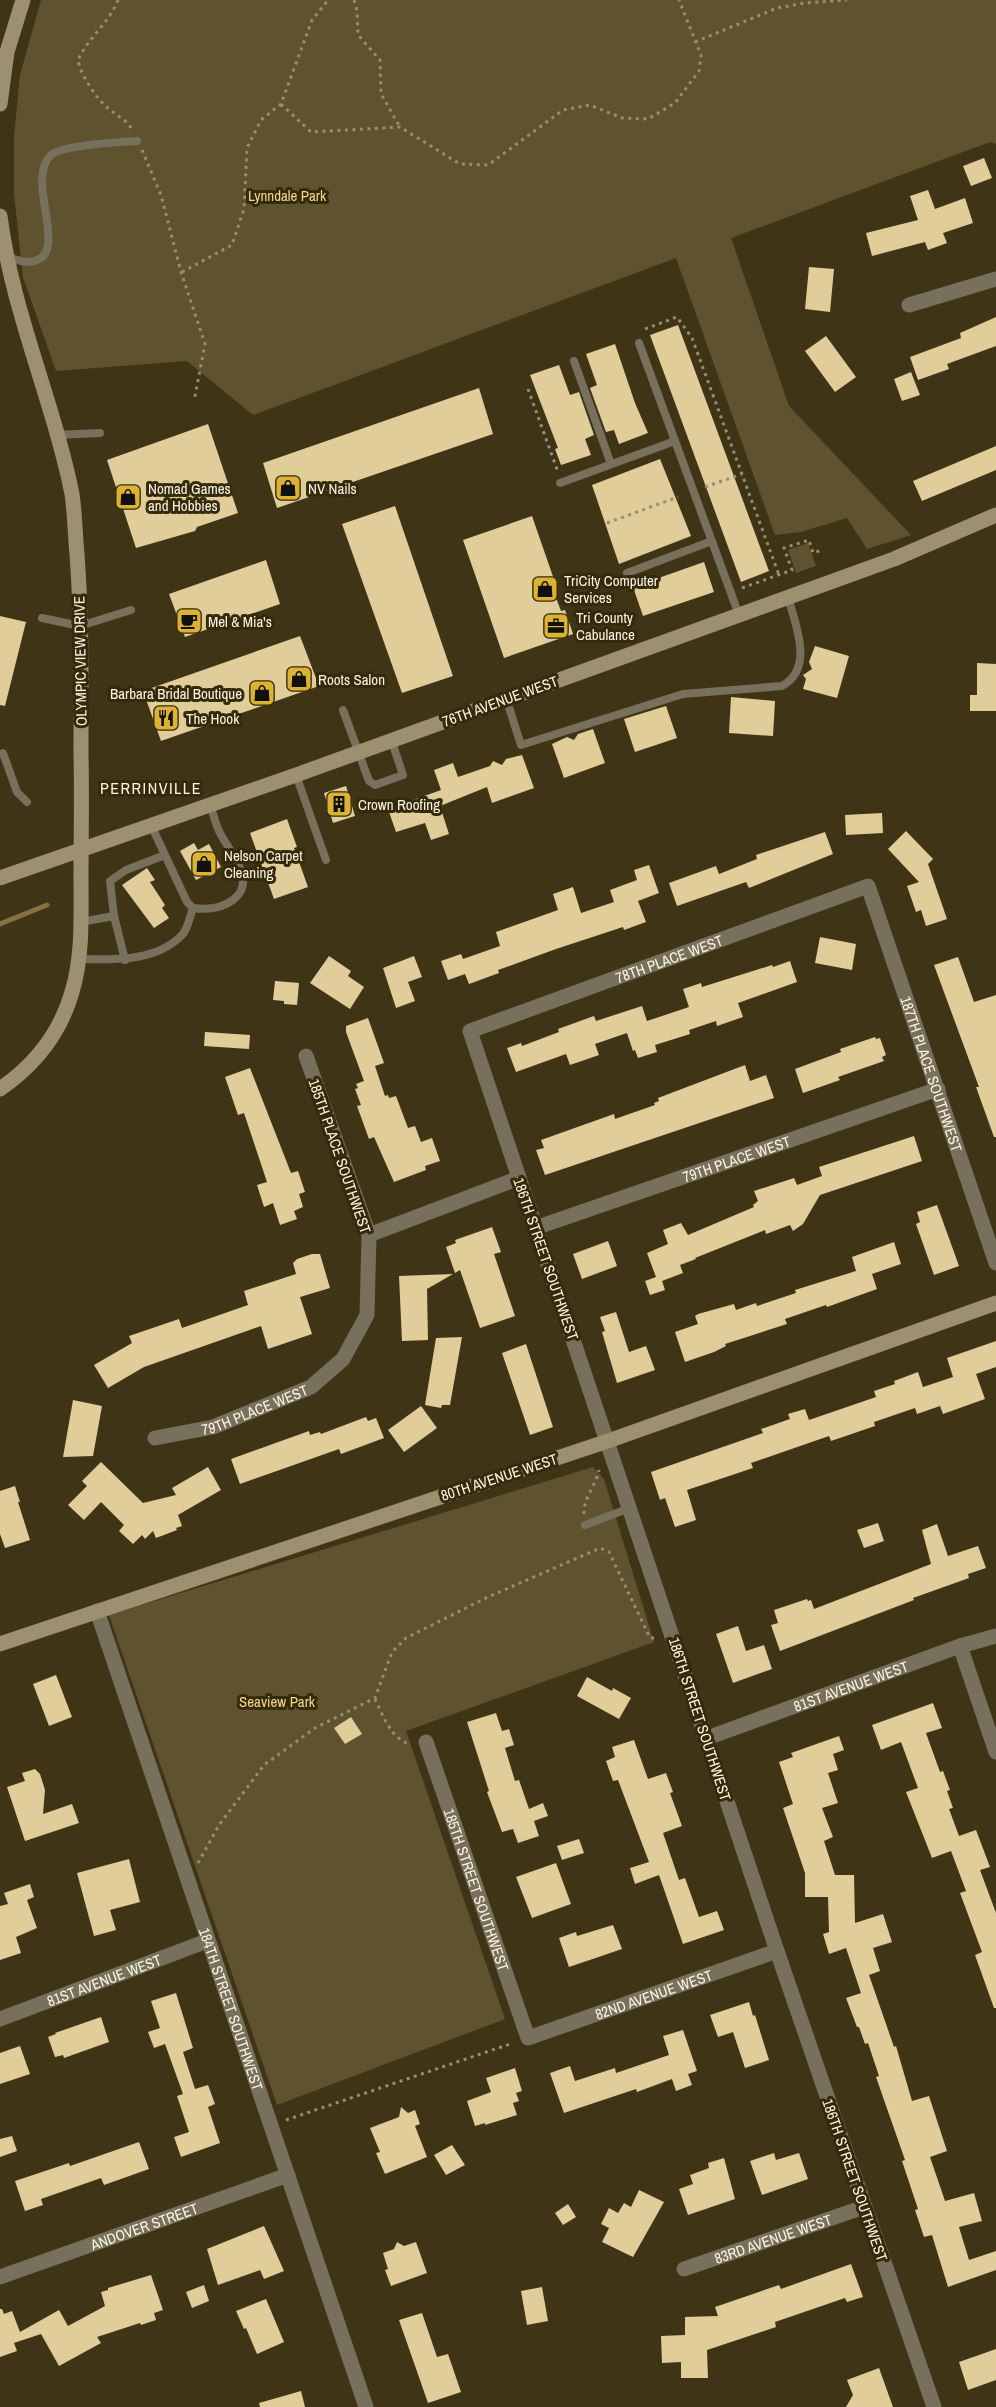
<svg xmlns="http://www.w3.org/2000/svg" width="996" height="2407" font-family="'Archivo Narrow',sans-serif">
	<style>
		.green { fill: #5f522e }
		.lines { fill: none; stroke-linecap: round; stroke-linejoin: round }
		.stream { stroke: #847242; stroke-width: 5 }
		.building { fill: #e0cd9a }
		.path { stroke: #958d74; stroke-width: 3; stroke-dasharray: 3 4.5; stroke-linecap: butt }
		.lane { stroke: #77705c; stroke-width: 8 }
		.street { stroke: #77705c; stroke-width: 15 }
		.secondary { stroke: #9c9070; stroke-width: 15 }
		.labels { text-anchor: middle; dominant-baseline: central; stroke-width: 6; stroke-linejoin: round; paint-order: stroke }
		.park-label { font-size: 15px; fill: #f3d78c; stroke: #352a0b }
		.poi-label { font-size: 15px; fill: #faf4e2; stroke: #352a0b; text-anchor: start }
		.street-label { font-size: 15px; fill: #faf4e2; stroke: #352a0b }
		.neighbourhood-label { font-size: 16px; letter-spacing: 1.5px; fill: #faf4e2; stroke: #352a0b }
	</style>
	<rect width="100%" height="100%" fill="#3f3516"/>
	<path class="green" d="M41,0H996V144L990,142L731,238L789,406L911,535L867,549L847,518L801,532L775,535L676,258L253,415L187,361L56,371L23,277L14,194V136L20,75Z
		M808,543L816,566L796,573L788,550Z
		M593,1467L604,1479L654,1642L406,1731L505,2019L277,2105L109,1615Z"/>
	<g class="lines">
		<path class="stream" d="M0,924L47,905"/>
	</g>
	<path class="building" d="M984,158L992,178L971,186L963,166Z
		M928,190L935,209L965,198L973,223L943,233L947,243L928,250L925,242L872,256L866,233L918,220L910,196Z
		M809,267L834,269L830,312L805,309Z
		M996,317V346L947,364L949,369L918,380L910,357L961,338L960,333Z
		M678,325L769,571L741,582L650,335Z
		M826,336L856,377L835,392L805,351Z
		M615,344L635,403L648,433L619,444L614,430L606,432L590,388L597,385L586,354Z
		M559,365L570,395L579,392L594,435L585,439L591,455L561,465L555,449L558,448L530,375Z
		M911,372L920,395L902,401L894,379Z
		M479,388L493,434L277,508L263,463Z
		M208,424L238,513L197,527L195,531L136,548L107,460Z
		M996,446V470L922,501L913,481Z
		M660,459L691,536L619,564L592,485Z
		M395,506L453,676L402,693L342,524Z
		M532,516L557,588L553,590L561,611L565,610L573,634L504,658L463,540Z
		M266,560L280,604L185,637L169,594Z
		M704,562L714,592L643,616L633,587Z
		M0,616L26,622L5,706L0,705Z
		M300,636L319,686L161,741L143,691Z
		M815,646L849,656L837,698L803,689L806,679L803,675L812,669L809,662Z
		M977,663L996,664V711H970V695H977Z
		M731,697L775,701L773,736L729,733Z
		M666,706L677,738L635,752L624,719Z
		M593,729L605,763L564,778L552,744L567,737L574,740L578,734Z
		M522,755L534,788L492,803L487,787L440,806L449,834L431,840L425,823L396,832L388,809L441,790L434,770L453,763L458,777L490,766L493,761L502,765L506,759Z
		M346,786L355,816L333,823L324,793Z
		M882,813L883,833L846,835L845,815Z
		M287,819L297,847L294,848L308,887L274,899L250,833Z
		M906,831L933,859L928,864L947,919L926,926L921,910L916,912L907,886L919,882L888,849Z
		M825,832L833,854L749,888L746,882L677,906L669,883L716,866L719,874L757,859L756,855Z
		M194,843L198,850L209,844L221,867L196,880L180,851Z
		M649,865L659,893L638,901L646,922L624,930L623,927L556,949L498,970L499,973L469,984L465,974L448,980L441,961L461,954L463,959L500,946L496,932L558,910L553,894L573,887L581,913L614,902L610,890L637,880L634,870Z
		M147,868L155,880L150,882L165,905L162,908L169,918L154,928L122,885Z
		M820,937L856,944L852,970L815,963Z
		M329,956L351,971L348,976L364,987L350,1009L310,983Z
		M414,956L422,977L408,982L415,1001L396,1008L383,968Z
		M958,957L974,1002L996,995V1137H994L976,1087H979L934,965Z
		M790,961L797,982L738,1003L743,1017L717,1026L716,1021L689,1030L690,1034L655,1045L657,1052L638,1058L635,1050L633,1051L627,1033L595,1044L599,1055L570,1065L566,1054L516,1072L507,1048L521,1043L522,1046L559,1032L558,1029L594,1016L596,1021L642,1006L647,1021L689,1007L683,989L701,983L702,987L772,965L773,967Z
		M275,981L299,983L297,1005L284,1004V1001L273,1000Z
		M368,1018L384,1063L375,1066L385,1096L388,1095L389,1098L396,1096L408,1128L415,1126L421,1142L432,1138L440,1161L425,1166L426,1170L394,1182L374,1137L369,1139L357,1106L361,1105L355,1089L358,1088L356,1084L364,1081L346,1032V1026Z
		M205,1032L250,1035L249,1049L204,1046Z
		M875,1037L876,1039L880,1038L886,1055L882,1057L884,1061L838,1077L840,1080L803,1093L795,1069L841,1052L840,1049Z
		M745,1065L750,1081L766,1075L774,1098L545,1175L536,1150L544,1148L541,1140L614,1114L615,1119L655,1105L654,1103L659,1101L658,1098Z
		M250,1068L291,1173L298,1171L305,1192L299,1194L303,1207L294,1211L297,1219L280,1225L273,1203L264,1207L257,1185L267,1182L244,1113L238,1115L225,1077Z
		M914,1136L922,1161L820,1195L803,1224L793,1231L790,1225L766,1234L765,1230L695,1258L696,1259L680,1265L683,1273L662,1281L665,1290L650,1295L645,1281L656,1277L647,1253L668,1244L663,1230L681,1223L688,1235L754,1207L753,1205L758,1201L754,1191L794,1178L797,1185L822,1176L819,1167Z
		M937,1205L959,1266L934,1275L916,1224L920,1222L917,1212Z
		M492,1227L501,1252L494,1254L515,1316L480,1328L460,1270L455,1273L446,1247L456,1243L455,1240Z
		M608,1241L617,1266L582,1279L573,1254Z
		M894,1242L901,1264L872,1274L877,1289L827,1307L826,1305L785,1319L787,1324L725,1344L726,1346L714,1352L685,1362L675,1332L698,1324L695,1316L698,1314L734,1304L736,1310L756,1303L757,1306L796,1293L795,1290L856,1271L852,1257Z
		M312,1254H320L330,1288L300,1297L312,1334L268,1349L261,1326L144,1367L108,1388L94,1365L132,1343L129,1336L179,1319L182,1328L248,1305L244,1291L296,1274L293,1263L297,1259Z
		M453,1274L427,1289L428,1340L402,1341L399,1276Z
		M616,1312L629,1352L646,1346L655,1370L617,1383L602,1332L605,1331L600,1317Z
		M462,1337L450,1405H442L441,1408L425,1405L436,1338Z
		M996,1341V1367L976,1374L985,1399L943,1414L940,1406L917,1414L915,1408L874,1422L875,1426L831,1441L829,1436L751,1463L753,1468L687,1490L696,1520L675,1527L665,1498L660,1500L651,1472L763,1433L761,1429L790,1419L788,1414L805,1409L809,1420L876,1397L874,1391L895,1384L894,1381L918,1372L923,1387L953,1377L947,1358Z
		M526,1344L553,1427L530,1435L502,1353Z
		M73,1400L102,1406L93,1456L63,1457Z
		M421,1406L437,1428L404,1452L388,1430Z
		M366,1417L368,1421L376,1418L384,1438L341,1454L339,1449L240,1484L231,1459L309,1431L310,1435L320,1432L321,1434Z
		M101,1462L143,1503L176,1495L172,1488L208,1467L221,1490L178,1515L182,1526L176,1528L177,1530L156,1538L153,1531L145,1539L142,1535L133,1544L119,1531L124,1525L101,1502L84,1520L68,1505L87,1486L82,1481Z
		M15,1486L20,1502H18L30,1540L5,1548L0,1534V1491Z
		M878,1523L884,1541L864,1548L857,1530Z
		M937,1524L948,1556L978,1546L986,1568L968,1574L969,1578L913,1598L914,1600L780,1651L771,1625L778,1623L774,1610L807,1599L808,1601L811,1600L814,1609L931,1564L922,1530Z
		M738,1626L746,1651L764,1645L772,1669L733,1683L716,1634Z
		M56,1675L72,1717L49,1726L33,1684Z
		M587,1677L612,1691L613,1688L631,1698L619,1719L577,1696Z
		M933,1703L942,1728L926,1733L940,1772L943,1771L950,1790L947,1791L953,1808L949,1809L959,1836L976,1830L990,1867L980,1870L996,1913V2008H994L975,1955L982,1952L960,1893L966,1891L951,1851L932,1858L906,1792L918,1788L901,1742L881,1750L872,1725Z
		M496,1713L502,1731L509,1729L514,1745L505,1748L515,1781L519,1780L529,1809L543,1803L548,1816L534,1821L539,1836L518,1843L513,1829L502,1832L487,1792L489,1791L467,1722Z
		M351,1717L362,1734L345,1744L334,1728Z
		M839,1736L844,1750L833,1754L838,1770L828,1773L838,1803L822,1808L833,1837L824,1841L835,1875H854L855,1923L883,1914L892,1942L873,1948L880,1971L869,1975L894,2047L896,2046L912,2101L929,2096L947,2151L930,2157L945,2201L974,2193L982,2221L959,2227L969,2260L996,2251V2270L948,2287L932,2235L924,2237L915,2210L918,2209L902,2161L905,2160L876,2077L879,2076L868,2043L865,2044L859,2027H857L846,1998L861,1993L846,1948L829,1954L823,1934L829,1932L828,1897H805V1873L783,1808L793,1804L779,1762L793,1757L791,1753Z
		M634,1740L648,1779L666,1773L673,1792L670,1793L682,1826L663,1833L679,1880L685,1878L699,1917L717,1911L724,1930L683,1944L659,1875L635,1884L630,1868L649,1862L618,1780L613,1781L606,1761L615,1757L612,1747Z
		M35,1769L40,1774L45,1790L43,1814L72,1804L79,1823L25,1841L7,1787L25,1781L22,1773Z
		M579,1839L584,1853L562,1860L557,1846Z
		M129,1859L140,1902L110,1910L116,1930L94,1936L77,1873Z
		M556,1863L571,1904L532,1918L516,1877Z
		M30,1884L34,1897L27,1900L37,1928L16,1937L21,1953L0,1960V1906L8,1904L4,1893Z
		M613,1925L622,1949L569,1967L559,1938L576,1932L577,1936Z
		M176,1993L193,2048L183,2052L195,2089L208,2085L215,2104L208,2107L220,2143L181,2157L174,2137L189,2132L177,2096L183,2094L165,2044L154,2048L148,2032L160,2028L151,2001Z
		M749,2002L753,2016L755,2015L769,2060L745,2068L733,2032L718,2037L710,2015Z
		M101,2017L109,2042L64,2058L63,2055L55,2057L48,2037L56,2034L55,2033Z
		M683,2030L697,2071L688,2074L692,2085L676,2091L672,2079L637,2092L636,2089L564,2113L550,2073L570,2066L575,2081L615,2068L616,2073L669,2055L663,2036Z
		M20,2046L30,2074L0,2084V2053Z
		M515,2068L522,2091L516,2093L519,2101L513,2103L517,2115L485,2125V2123L475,2126L467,2101L491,2092L486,2078Z
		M401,2107L408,2113L415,2110L420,2124L415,2126L427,2157L385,2174L376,2153L380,2152L370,2128L399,2117Z
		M12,2136L17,2151L0,2157V2139Z
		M139,2142L149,2169L104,2185L101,2178L41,2199L43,2205L25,2211L15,2181L69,2163L70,2166Z
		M452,2145L465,2165L446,2175L434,2155Z
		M774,2153L776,2160L799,2153L808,2179L762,2195L750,2161Z
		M724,2158L735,2199L688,2215L679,2189L693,2184L690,2175L709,2168L708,2163Z
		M639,2190L664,2202L633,2257L602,2242L609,2228L601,2224L609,2208L618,2213L624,2203L631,2207Z
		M568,2204L576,2217L563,2225L555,2213Z
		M264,2226L284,2271L264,2279L260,2270L218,2285L207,2249Z
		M397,2242L404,2246L416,2242L427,2273L391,2286L385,2270L388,2269L383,2253L394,2249Z
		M851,2264L863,2297L847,2302L845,2298L775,2322L776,2327L707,2350L708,2378H681V2362L662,2363L661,2336L685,2335V2317L718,2316L715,2307L779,2285L781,2289Z
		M151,2275L163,2310L154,2313L156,2320L141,2325L140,2323L97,2337L101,2343L59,2366L41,2334L14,2343L17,2351L0,2357V2309H2L4,2314L12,2311L20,2332L59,2310L68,2326L105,2306L101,2292L108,2290V2288Z
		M204,2285L209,2301L192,2308L186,2292Z
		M542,2287L548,2321L527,2325L521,2291Z
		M266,2299L284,2342L257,2354L246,2328L244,2329L236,2311Z
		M422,2313L437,2357L448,2354L461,2392L428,2403L399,2320Z
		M996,2349V2380L968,2390L959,2362Z
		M879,2368L893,2407H846L853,2395L847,2380Z
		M301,2391L305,2407H260L259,2403Z"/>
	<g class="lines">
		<path class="path" d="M118,0C109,23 88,38 78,60C80,74 97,100 109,109C117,116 126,119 131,128
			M354,0L357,11L358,35L380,60L381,94L400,127
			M695,42L777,8L805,3L847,0
			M281,104L311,132L400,127L460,164L488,165L563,110L590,105L622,118L648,119L675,103L699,71L701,55L679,0
			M142,150L161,195L181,272L205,344L194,401
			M182,272L232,245L244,209L247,148L261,120L281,104L312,20L328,0
			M645,329L677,317L692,338L779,575
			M528,389L558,472
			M705,487L742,474
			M607,523L678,497
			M742,588L792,570L784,548L809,540L813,553L822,550
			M584,1514C583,1499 596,1485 599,1470
			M375,1699C383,1716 391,1738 409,1744
			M198,1863L219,1825L264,1765L315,1728L375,1698L392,1652L406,1638L490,1596L600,1548L609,1552L650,1638H655
			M286,2120L513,2043"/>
		<path class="lane" d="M7,257C14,259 22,262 29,262C74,259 23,180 51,155C63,145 119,142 137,141
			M639,343L739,615
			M574,361L611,464
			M58,435L100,433
			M560,483L675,441
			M627,573L712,541
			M42,618L80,626L131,610
			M506,698L521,745L683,694L782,686C815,668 795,624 788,597
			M343,710L369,781L375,785L403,775L391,739
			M3,753L17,792L27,802
			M296,775L326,860
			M151,825L187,902L193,908C207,910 221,909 233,900C259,880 228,851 219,831C215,823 213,813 210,804
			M81,922L114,916
			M79,959C113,960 156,962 182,935C188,929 190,916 193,908
			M125,960L114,916L110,881L126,870L165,855
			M585,1525L630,1508"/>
		<g class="street">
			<path d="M909,305L996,279"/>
			<path id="s1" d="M535,1228L938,1089"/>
			<path d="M369,1235L519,1178"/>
			<path id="s2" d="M155,1438L213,1427L311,1387L343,1359L367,1315L369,1235L306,1056"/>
			<path id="s3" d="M97,1611L366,2407"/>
			<path d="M960,1646L996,1752"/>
			<path id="s4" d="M707,1738L960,1646L996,1636"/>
			<path id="s5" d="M426,1742L528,2038L777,1951"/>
			<path id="s6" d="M0,2019L207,1941"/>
			<path id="s7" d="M684,2269L864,2207"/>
			<path id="s8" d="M0,2277L288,2175"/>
			<path id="s9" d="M934,2407L777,1951L470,1031L868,886L996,1263"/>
		</g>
		<path class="secondary" d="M0,104L7,52L23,0
			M0,216C12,311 53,400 72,494C75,514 75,534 77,554C82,621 81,688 81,755C82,796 81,837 81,879C81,916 83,956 72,992C60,1034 35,1065 0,1089
			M0,878L296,775L894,559L996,515
			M0,1644L608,1441L996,1303"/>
	</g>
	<defs>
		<g id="shop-square" transform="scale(1.35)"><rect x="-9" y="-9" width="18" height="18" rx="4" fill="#dbb233" stroke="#352a0b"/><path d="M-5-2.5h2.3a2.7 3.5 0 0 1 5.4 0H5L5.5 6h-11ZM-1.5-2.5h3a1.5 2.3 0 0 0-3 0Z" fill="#111"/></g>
		<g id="cafe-square" transform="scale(1.35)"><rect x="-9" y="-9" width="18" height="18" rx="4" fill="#dbb233" stroke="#352a0b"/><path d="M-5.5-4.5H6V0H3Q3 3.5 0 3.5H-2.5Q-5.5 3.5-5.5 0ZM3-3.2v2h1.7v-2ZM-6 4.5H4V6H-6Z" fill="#111"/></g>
		<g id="office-square" transform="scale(1.35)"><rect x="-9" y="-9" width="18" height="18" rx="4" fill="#dbb233" stroke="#352a0b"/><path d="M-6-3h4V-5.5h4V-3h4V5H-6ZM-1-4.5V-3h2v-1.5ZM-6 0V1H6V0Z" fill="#111"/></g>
		<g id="restaurant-square" transform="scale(1.35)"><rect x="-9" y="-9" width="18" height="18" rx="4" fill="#dbb233" stroke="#352a0b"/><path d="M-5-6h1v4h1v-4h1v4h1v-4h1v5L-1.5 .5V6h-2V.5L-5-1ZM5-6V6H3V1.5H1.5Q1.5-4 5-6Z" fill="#111"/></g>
		<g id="building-square" transform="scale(1.35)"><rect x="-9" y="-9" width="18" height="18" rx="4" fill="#dbb233" stroke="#352a0b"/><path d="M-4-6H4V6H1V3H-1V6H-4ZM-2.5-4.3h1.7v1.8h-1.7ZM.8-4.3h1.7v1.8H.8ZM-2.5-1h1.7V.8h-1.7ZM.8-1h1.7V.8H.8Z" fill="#111"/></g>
	</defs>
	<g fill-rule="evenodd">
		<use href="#shop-square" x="288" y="488"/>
		<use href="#shop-square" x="128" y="497"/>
		<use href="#shop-square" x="545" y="589"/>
		<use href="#cafe-square" x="189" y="621"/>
		<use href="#office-square" x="556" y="626"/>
		<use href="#shop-square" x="299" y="679"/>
		<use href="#shop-square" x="262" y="693"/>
		<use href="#restaurant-square" x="166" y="718"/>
		<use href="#building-square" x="339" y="804"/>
		<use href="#shop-square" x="204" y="864"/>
	</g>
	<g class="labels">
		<g class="park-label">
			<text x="287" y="195">Lynndale Park</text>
			<text x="277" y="1701">Seaview Park</text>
		</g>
		<g class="poi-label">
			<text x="148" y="488">Nomad Games<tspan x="148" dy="17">and Hobbies</tspan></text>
			<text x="308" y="488">NV Nails</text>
			<text x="564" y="580">TriCity Computer<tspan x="564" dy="17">Services</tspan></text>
			<text x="576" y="617">Tri County<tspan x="576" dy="17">Cabulance</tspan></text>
			<text x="208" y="621">Mel &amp; Mia's</text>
			<text x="318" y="679">Roots Salon</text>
			<text x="242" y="693" text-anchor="end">Barbara Bridal Boutique</text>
			<text x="186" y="718">The Hook</text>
			<text x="358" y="804">Crown Roofing</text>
			<text x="224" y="855">Nelson Carpet<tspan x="224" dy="17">Cleaning</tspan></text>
		</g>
		<g class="street-label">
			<text transform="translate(80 661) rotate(-91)">OLYMPIC VIEW DRIVE</text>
			<text transform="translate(500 701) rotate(-20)">76TH AVENUE WEST</text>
			<text stroke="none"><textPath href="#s9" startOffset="1664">78TH PLACE WEST</textPath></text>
			<text stroke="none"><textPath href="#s9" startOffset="2074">187TH PLACE SOUTHWEST</textPath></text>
			<text transform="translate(340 1156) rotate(71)">185TH PLACE SOUTHWEST</text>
			<text stroke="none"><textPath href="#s1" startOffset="213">79TH PLACE WEST</textPath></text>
			<text transform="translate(546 1259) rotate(71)">186TH STREET SOUTHWEST</text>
			<text stroke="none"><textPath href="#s2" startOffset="104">79TH PLACE WEST</textPath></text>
			<text transform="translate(499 1477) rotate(-18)">80TH AVENUE WEST</text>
			<text stroke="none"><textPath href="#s4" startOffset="153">81ST AVENUE WEST</textPath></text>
			<text transform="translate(700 1719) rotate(72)">186TH STREET SOUTHWEST</text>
			<text stroke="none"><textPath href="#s5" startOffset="156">185TH STREET SOUTHWEST</textPath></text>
			<text stroke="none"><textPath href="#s6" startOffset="111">81ST AVENUE WEST</textPath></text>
			<text stroke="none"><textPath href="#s5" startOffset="446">82ND AVENUE WEST</textPath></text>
			<text stroke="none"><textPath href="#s3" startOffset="420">184TH STREET SOUTHWEST</textPath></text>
			<text transform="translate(855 2180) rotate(71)">186TH STREET SOUTHWEST</text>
			<text stroke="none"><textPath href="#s8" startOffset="153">ANDOVER STREET</textPath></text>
			<text stroke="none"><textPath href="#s7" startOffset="94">83RD AVENUE WEST</textPath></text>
		</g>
		<g class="neighbourhood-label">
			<text x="151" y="788">PERRINVILLE</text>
		</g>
	</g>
</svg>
